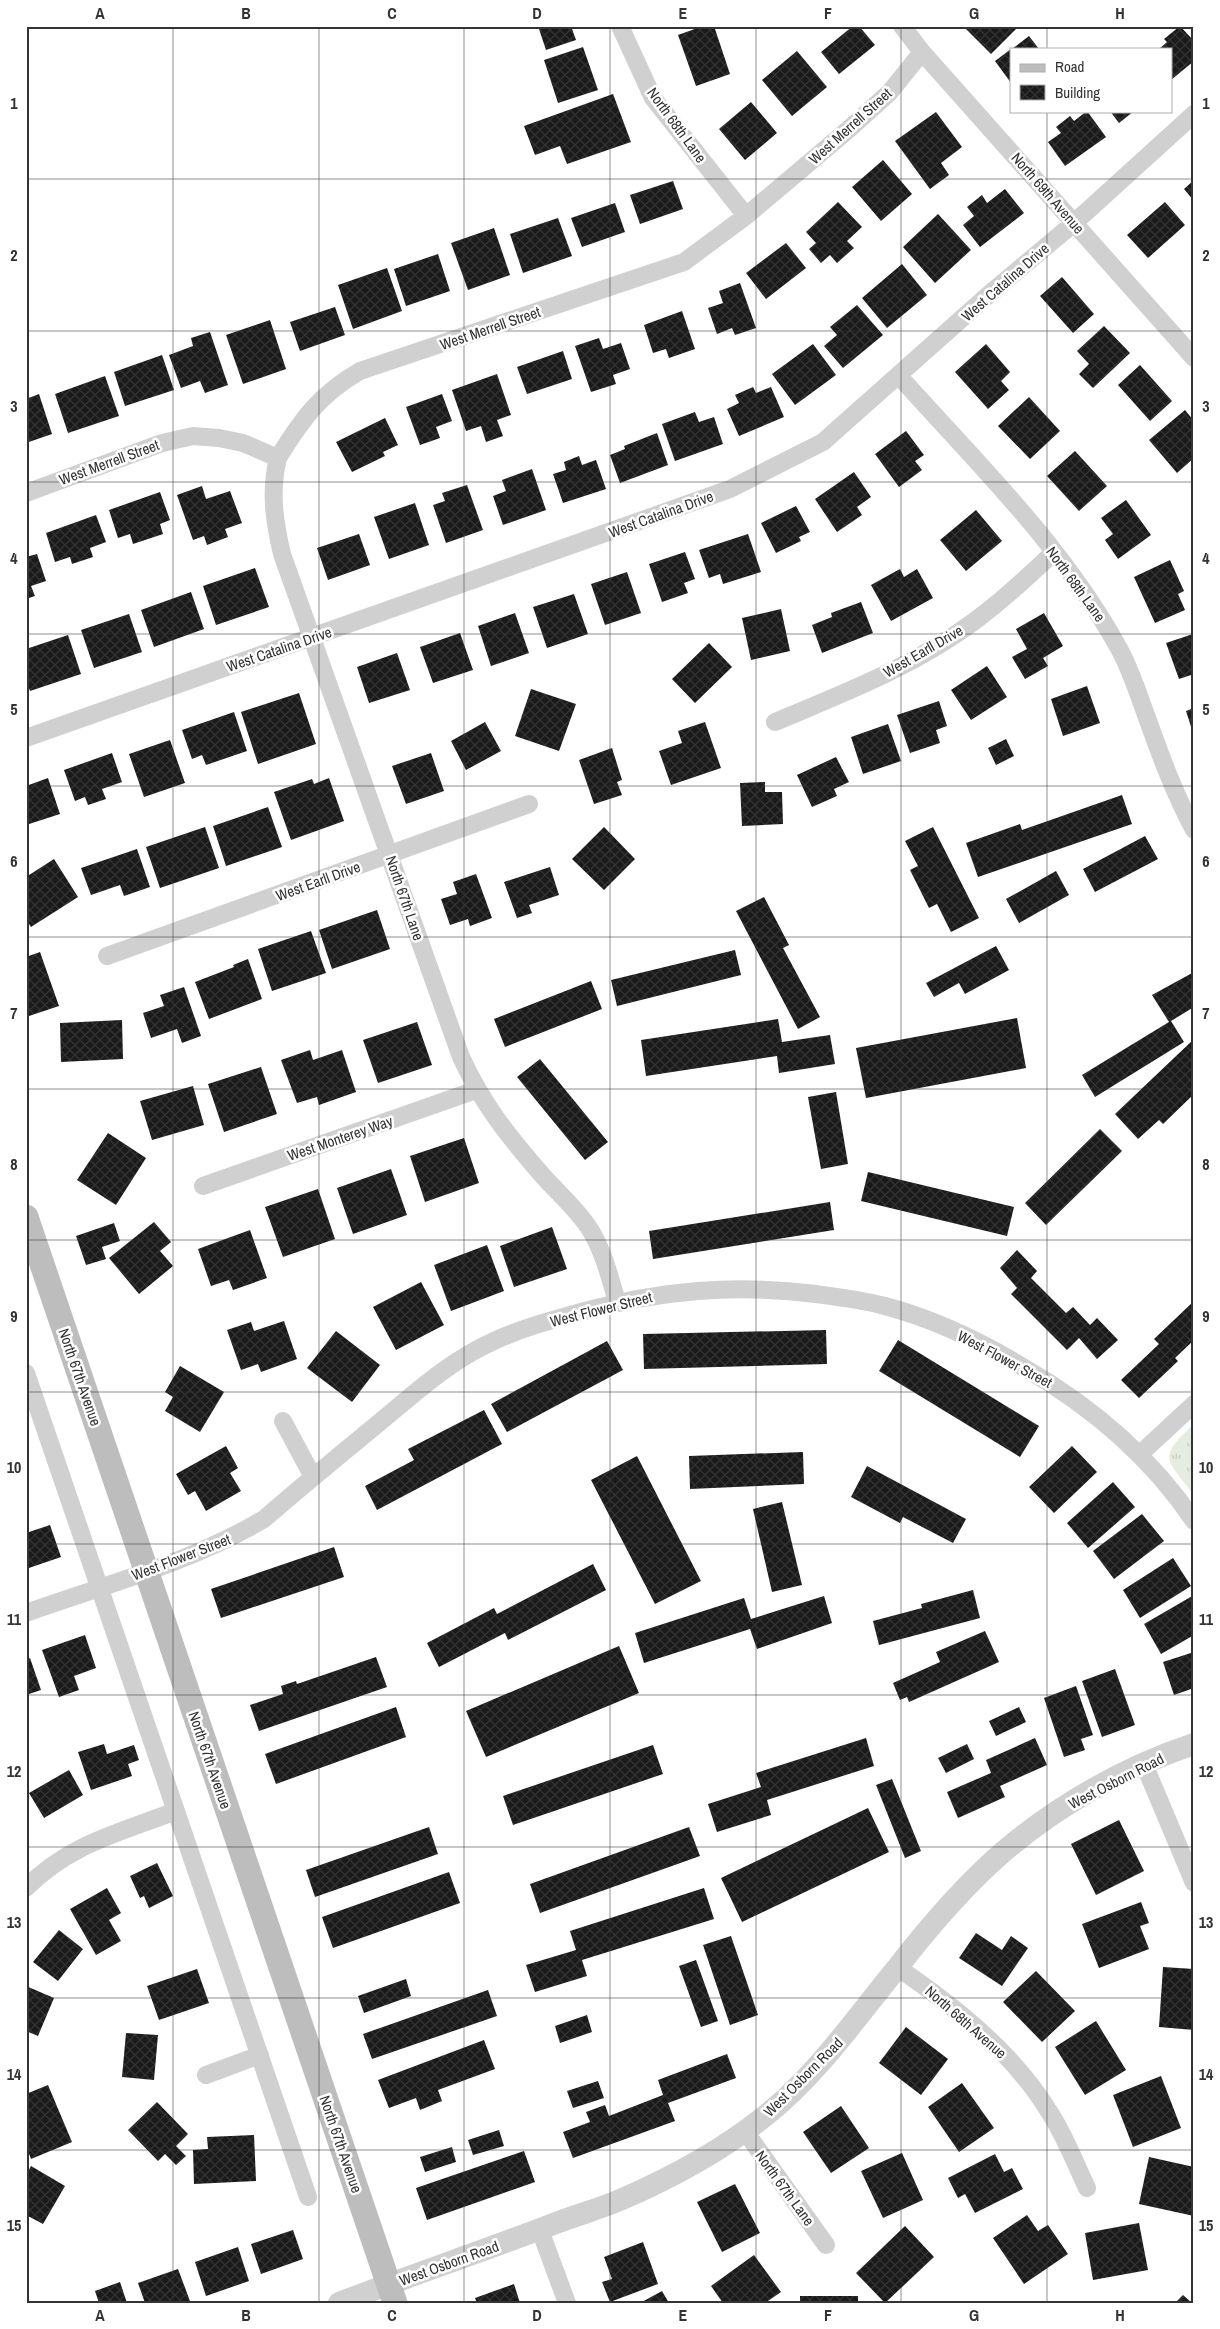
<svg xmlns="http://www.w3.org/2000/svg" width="1220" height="2329" font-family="'Archivo Narrow',sans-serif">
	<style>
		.grass { fill: url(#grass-tufts) }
		.building { fill: url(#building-cross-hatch) }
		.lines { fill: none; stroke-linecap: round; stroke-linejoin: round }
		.minor { stroke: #d0d0d0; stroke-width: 18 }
		.tertiary { stroke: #d0d0d0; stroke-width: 22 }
		.secondary { stroke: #bdbdbd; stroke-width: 25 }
		.grid { fill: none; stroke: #333; stroke-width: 1; stroke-opacity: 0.55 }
		.labels { text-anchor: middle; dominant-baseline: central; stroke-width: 5; stroke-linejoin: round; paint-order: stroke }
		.street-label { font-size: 15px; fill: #333; stroke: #fff }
		.neatline { fill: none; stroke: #333; stroke-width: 2 }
		.grid-label { font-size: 16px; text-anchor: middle; font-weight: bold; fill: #333 }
	</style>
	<defs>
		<pattern id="grass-tufts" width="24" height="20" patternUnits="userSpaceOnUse" patternTransform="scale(1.25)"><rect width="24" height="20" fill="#e6ecdf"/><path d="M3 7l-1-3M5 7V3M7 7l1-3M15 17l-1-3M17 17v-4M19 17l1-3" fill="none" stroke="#c6cbc0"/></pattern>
		<pattern id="building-cross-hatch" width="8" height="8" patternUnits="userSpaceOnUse" patternTransform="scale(1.25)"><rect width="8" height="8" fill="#1a1a1a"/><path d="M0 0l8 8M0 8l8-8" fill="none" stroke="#333"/></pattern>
	</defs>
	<rect width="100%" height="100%" fill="#fff"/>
	<path class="grass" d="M1194,1424V1495C1167,1459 1156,1459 1194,1424Z"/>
	<path class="building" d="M538,26H571L576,40L546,50Z
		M703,26H714L730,74L696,86L678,35Z
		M853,26H859L875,45L839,74L821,52Z
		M963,26H1019L991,54Z
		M1180,26L1194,41V61L1171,80V49H1159L1167,42L1164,39Z
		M1029,36L1039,49H1012Z
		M583,47L598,90L558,103L544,60Z
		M1011,49V83L995,61Z
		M797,51L827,87L792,116L762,80Z
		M613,94L631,142L567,164L560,146L535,155L524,126Z
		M751,102L777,133L745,160L719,129Z
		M1087,111L1106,137L1065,166L1048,142L1061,133L1056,127L1070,116L1074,121Z
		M1110,111H1134L1119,123Z
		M936,112L962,147L941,163L949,175L930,189L895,141Z
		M883,160L912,194L881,221L852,187Z
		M1194,180V201L1184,189Z
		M673,181L683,209L640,224L630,195Z
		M1005,189L1024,213L980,247L963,225L974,216L967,207L982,195L987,203Z
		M838,202L862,227L847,241L854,248L837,263L830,255L821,263L809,249L816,243L806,232Z
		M1165,202L1185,225L1148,258L1127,235Z
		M615,203L625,232L582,247L571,218Z
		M938,214L971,250L935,283L903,247Z
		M558,218L572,256L523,273L510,234Z
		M494,228L510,275L468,290L451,243Z
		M786,243L806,268L766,299L746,273Z
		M438,254L450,291L406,306L394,269Z
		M902,264L927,295L887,328L862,298Z
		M387,268L402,311L353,329L338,285Z
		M1062,277L1094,314L1073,333L1040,296Z
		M740,283L756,328L735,335L732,328L717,334L708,308L723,303L719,291Z
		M857,305L883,335L843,368L824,346L837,335L830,327Z
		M335,307L345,335L300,351L290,322Z
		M682,311L695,349L669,358L666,349L653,353L644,325Z
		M270,320L286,369L243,384L226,335Z
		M1104,326L1130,353L1093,388L1079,374L1089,364L1077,351Z
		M210,332L228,385L205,393L200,381L181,388L169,355L193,346L191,338Z
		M599,338L603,349L621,343L630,369L613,375L616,384L591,392L575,346Z
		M813,344L836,375L795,405L772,374Z
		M986,344L1010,372L1001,381L1009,390L988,409L955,372Z
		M563,351L572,379L527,394L517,367Z
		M162,355L174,390L125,406L114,372Z
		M1140,365L1172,401L1150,421L1118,385Z
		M497,374L511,415L497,420L503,436L486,442L481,426L466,431L452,390Z
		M105,376L119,416L68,433L55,394Z
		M753,387L756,393L771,387L784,417L739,436L727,409L739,403L735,395Z
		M39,394L52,434L26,443V399Z
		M442,394L452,421L436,427L440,438L420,445L406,407Z
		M1029,397L1060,431L1030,459L998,426Z
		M1185,410L1194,421V458L1177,473L1149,440Z
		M695,412L699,422L714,417L723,444L675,461L662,424Z
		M385,418L398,445L383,452L385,456L352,472L336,442Z
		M906,431L924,455L915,461L922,470L899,487L875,454Z
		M657,433L668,465L620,483L610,455L625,449L624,446Z
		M1075,451L1107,486L1079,511L1047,476Z
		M579,456L582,465L596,460L606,489L563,503L553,474L566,470L564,462Z
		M532,469L546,510L503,525L493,496L506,491L502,480Z
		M854,472L871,497L857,507L862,515L837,532L815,499Z
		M467,485L483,530L446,543L433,505L445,501L442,493Z
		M202,486L206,499L230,491L242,523L225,529L228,537L207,545L204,536L193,540L177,495Z
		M160,492L170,520L160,524L163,534L133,544L130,534L118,538L109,510Z
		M1126,500L1151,535L1118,559L1105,540L1113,534L1101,518Z
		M415,503L429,545L389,559L374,517Z
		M796,506L810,532L799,537L801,541L776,553L761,523Z
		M976,510L1002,541L966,571L940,540Z
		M96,515L106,542L90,548L93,557L72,564L70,557L55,562L46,533Z
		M359,534L370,565L328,580L317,548Z
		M748,534L761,572L723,584L720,574L709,578L699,550Z
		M685,552L695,579L684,583L688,593L662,602L649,564Z
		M37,554L46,581L31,586L35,596L26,599V557Z
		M1170,560L1184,591L1178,594L1185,610L1155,623L1134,577Z
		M255,568L269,607L216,625L203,586Z
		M900,569L904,577L917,569L933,598L891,621L871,585Z
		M627,572L641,613L605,625L591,584Z
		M191,592L204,629L154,647L141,610Z
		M574,594L588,634L547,648L533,607Z
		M861,602L873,633L822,653L812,625L832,617L831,613Z
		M781,609L790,651L751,660L742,618Z
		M515,613L529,653L491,666L478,626Z
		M1044,613L1063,646L1043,658L1048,666L1025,679L1012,657L1027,649L1016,629Z
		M129,614L142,652L94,668L81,630Z
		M460,633L473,670L433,683L420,647Z
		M1193,634L1194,674L1179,679L1166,643Z
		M68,635L81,674L30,691L26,681V649Z
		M709,643L732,667L695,703L672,679Z
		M397,653L410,690L369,703L357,667Z
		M987,666L1007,697L971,720L951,690Z
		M1087,686L1100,723L1063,736L1051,699Z
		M531,689L576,704L559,751L515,736Z
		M299,693L316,744L258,764L241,712Z
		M939,701L947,726L936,730L940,743L910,753L897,715Z
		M1194,708V733H1193L1186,711Z
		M234,712L247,751L206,765L202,755L192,759L182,730Z
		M485,722L501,751L466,770L451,741Z
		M705,722L721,768L671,785L659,751L682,743L678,731Z
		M888,724L901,761L863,774L851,737Z
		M1006,739L1014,756L996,765L988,748Z
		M170,740L185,783L144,797L129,754Z
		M612,748L622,780L617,782L622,795L594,804L579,760Z
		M112,753L122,782L102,789L106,799L88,805L85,797L75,801L64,770Z
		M431,753L444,791L406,804L392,766Z
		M836,757L849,782L834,789L837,796L812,807L797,775Z
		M48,778L60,814L26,825V786Z
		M329,778L344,821L291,840L274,792L312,779L314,784Z
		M765,782V792H782L783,824L742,826L740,783Z
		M1122,795L1132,824L978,877L966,843L1020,824L1022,830Z
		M268,807L282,847L226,866L213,826Z
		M205,827L219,868L160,888L146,847Z
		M604,827L635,859L604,890L572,859Z
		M933,827L979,918L951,932L937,904L929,908L910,870L918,866L905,841Z
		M1145,836L1158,859L1095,892L1083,869Z
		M137,849L150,887L124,896L120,885L91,895L81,868Z
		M54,859L78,897L31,927L26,919V877Z
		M550,867L559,895L529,905L532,913L517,918L504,882Z
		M1056,871L1069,895L1019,923L1006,899Z
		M476,874L492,918L470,926L468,919L450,925L441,899L457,894L453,882Z
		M764,897L789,945L783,948L820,1017L798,1029L736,911Z
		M377,910L390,949L332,969L319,930Z
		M311,931L326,973L272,991L258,949Z
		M996,946L1009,970L965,994L959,983L934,997L926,983Z
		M735,950L741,975L617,1006L611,980Z
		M40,952L59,1006L26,1017V957Z
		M248,959L262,999L209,1019L195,982L234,967L233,965Z
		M1194,972V1007L1171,1021L1184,1042L1095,1097L1082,1075L1169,1022L1152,995Z
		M591,981L602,1009L505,1047L494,1019Z
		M184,987L201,1036L182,1043L177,1029L151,1038L143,1013L164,1006L160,995Z
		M1017,1018L1026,1068L866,1098L856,1048Z
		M778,1019L782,1042L830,1035L835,1064L779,1073L777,1056L646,1076L641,1040Z
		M122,1020L123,1059L61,1062L60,1023Z
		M417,1022L432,1065L378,1083L363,1040Z
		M1194,1039V1094L1163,1124L1159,1120L1138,1139L1115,1114Z
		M310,1050L313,1060L342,1050L356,1092L319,1105L317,1097L297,1103L281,1060Z
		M540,1059L608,1142L585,1160L517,1077Z
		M261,1067L277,1114L224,1132L208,1084Z
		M193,1086L204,1125L152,1140L140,1101Z
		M836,1092L848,1164L821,1169L808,1097Z
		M1100,1129L1122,1151L1046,1225L1025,1203Z
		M108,1133L146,1158L116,1205L77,1180Z
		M464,1138L479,1183L425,1202L410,1156Z
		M391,1169L407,1215L353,1234L337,1188Z
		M868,1172L1014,1207L1007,1236L861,1201Z
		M318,1189L335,1239L283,1257L265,1207Z
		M830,1202L834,1230L653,1259L649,1231Z
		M154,1222L171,1242L160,1251L173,1266L139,1294L109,1258Z
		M114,1223L120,1241L102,1247L106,1259L86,1265L76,1236Z
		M552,1227L567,1269L514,1287L500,1246Z
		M250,1230L267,1278L233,1290L229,1280L211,1286L198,1249Z
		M487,1245L504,1291L451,1311L434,1265Z
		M1017,1250L1037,1271L1031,1278L1066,1313L1073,1307L1090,1325L1097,1318L1118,1340L1097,1359L1079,1338L1067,1350L1011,1294L1017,1288L1000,1268Z
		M421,1282L444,1325L396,1350L373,1307Z
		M1194,1301V1340L1175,1358L1178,1361L1139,1398L1121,1380L1159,1344L1154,1339Z
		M284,1321L297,1359L261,1372L258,1364L241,1370L227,1330L251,1322L254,1331Z
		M826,1330L827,1364L644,1369L643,1334Z
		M336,1331L380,1365L352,1402L307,1368Z
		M898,1340L1039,1426L1020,1457L879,1371Z
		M607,1341L623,1370L507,1432L491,1404Z
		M180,1366L224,1392L200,1432L165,1411L173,1397L165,1392Z
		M484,1410L502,1444L377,1510L365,1486L414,1460L408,1449Z
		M226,1446L238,1468L230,1473L241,1491L206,1511L195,1491L188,1495L176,1474Z
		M1072,1446L1097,1472L1054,1513L1029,1487Z
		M803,1452L804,1484L690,1489L689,1456Z
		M637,1456L701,1581L655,1604L591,1480Z
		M867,1466L966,1519L953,1543L903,1517L900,1523L851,1497Z
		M1113,1482L1135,1507L1088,1548L1067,1523Z
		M782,1502L802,1585L772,1592L753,1509Z
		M1142,1514L1164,1541L1114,1579L1093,1551Z
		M50,1525L61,1557L26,1569V1533Z
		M334,1547L344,1577L221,1618L211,1589Z
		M1173,1558L1191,1586L1140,1618L1123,1590Z
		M593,1564L606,1590L508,1640L505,1633L439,1667L427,1643L494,1608L497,1614Z
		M973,1590L980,1618L879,1645L873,1621L922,1608L921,1604Z
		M1194,1595V1635L1161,1654L1144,1624Z
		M824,1596L832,1623L757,1649L750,1629L644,1663L635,1633L744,1598L751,1619Z
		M985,1631L999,1662L909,1702L907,1697L900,1700L893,1683L940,1662L936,1652Z
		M85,1635L96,1668L74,1676L79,1690L59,1697L42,1650Z
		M619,1646L639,1693L486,1757L466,1711Z
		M1194,1652V1688L1174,1695L1163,1662Z
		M376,1657L387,1687L259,1731L250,1705L283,1694L281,1686L296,1681L297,1684Z
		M30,1658L41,1690L26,1695V1660Z
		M1115,1669L1135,1725L1102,1737L1082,1681Z
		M1076,1686L1093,1735L1081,1739L1085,1750L1064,1757L1044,1698Z
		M396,1707L406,1737L276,1784L265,1754Z
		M1019,1707L1026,1722L996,1736L989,1721Z
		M866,1738L874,1766L767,1800L771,1815L717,1832L708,1804L761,1787L756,1773Z
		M1035,1738L1047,1765L1000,1786L1005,1797L958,1818L947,1792L991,1773L986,1760Z
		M104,1744L107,1754L134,1745L139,1760L128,1764L132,1776L91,1790L78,1752Z
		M967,1744L974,1759L946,1773L938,1758Z
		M653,1745L663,1774L513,1825L503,1796Z
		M69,1770L83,1795L44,1818L29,1793Z
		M892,1779L921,1851L905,1858L876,1785Z
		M868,1808L889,1852L742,1922L721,1878Z
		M1119,1820L1144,1871L1096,1895L1071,1844Z
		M429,1827L438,1854L315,1897L306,1870Z
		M689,1827L700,1856L540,1913L530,1884Z
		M157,1863L173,1896L149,1908L144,1896L140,1898L130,1876Z
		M449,1872L460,1903L333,1948L322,1917Z
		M107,1888L121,1913L109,1920L121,1941L96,1955L70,1909Z
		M704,1888L714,1919L582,1960L587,1976L535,1992L526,1965L576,1950L570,1931Z
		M1141,1902L1149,1923L1140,1926L1149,1949L1099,1968L1082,1924Z
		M59,1930L83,1949L58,1981L33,1962Z
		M976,1933L1002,1950L1011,1936L1028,1948L1002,1986L959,1958Z
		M731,1936L758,2015L730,2025L703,1945Z
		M696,1960L718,2021L701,2027L679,1966Z
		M1163,1967L1194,1969V2030L1159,2027Z
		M197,1969L209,2003L159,2020L147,1986Z
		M1036,1971L1075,2011L1042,2042L1003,2002Z
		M406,1979L411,1996L364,2013L358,1996Z
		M26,1986L54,1998L38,2036L26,2031Z
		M488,1990L497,2016L372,2059L363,2034Z
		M587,2015L592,2032L560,2043L555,2026Z
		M1096,2021L1126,2070L1085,2095L1055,2047Z
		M906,2027L948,2059L921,2095L879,2063Z
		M126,2033L158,2035L154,2080L122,2077Z
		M484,2040L495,2069L438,2090L442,2101L420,2110L416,2098L389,2108L378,2080Z
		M727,2054L736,2078L668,2103L675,2121L573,2158L563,2132L590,2122L586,2112L605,2105L609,2116L663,2095L658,2080Z
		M1161,2076L1181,2128L1133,2147L1113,2095Z
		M598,2081L604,2098L573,2108L567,2091Z
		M962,2083L994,2128L959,2152L928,2107Z
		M48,2085L72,2142L31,2159L26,2146V2110L29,2109L26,2094Z
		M157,2102L188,2134L176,2146L186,2156L176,2165L165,2154L158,2161L128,2130Z
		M841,2106L869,2148L831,2173L803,2132Z
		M499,2130L504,2146L473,2155L468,2140Z
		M254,2135L256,2181L194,2184L193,2150L208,2149L207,2137Z
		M452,2147L456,2162L425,2172L420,2157Z
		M524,2151L535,2182L427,2220L416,2188Z
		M902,2153L923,2200L883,2218L861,2171Z
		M995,2154L1004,2172L1012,2168L1023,2189L975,2213L965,2194L958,2198L948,2178Z
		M1149,2157L1194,2167V2216L1139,2204Z
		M31,2166L65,2186L43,2224L26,2215V2175Z
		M735,2184L760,2233L722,2252L697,2202Z
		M1027,2215L1038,2231L1048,2225L1068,2254L1024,2284L993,2238Z
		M1139,2223L1148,2270L1093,2280L1085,2233Z
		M905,2226L934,2257L885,2303L856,2273Z
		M293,2230L303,2259L261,2274L251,2244Z
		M643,2242L658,2284L610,2302L602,2282L612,2279L604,2257Z
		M238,2247L249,2281L206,2296L195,2262Z
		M754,2255L781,2292L765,2303H723L711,2286Z
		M178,2269L190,2301L145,2303L138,2283Z
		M120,2282L127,2303H99L95,2291Z
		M514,2284L520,2303H477L475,2298Z
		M662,2291L669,2303H640Z
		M1183,2295L1192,2303H1175Z
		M800,2296H858V2303H800Z"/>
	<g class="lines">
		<path class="minor" d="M620,26L653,98L746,216
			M902,26L922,52L1194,358
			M899,376C975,461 1061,544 1117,645C1130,667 1137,691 1146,715C1160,754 1174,793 1194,830
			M278,458C270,491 274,520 282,554L461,1057C483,1105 509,1137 543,1176C559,1194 578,1210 591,1231C604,1253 610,1278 617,1302
			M26,493L162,443L193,436L219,438L243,443L278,458C302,419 320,394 360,371L684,262L746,216L849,129L890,92L922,52
			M775,722C844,693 915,666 976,620C1004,599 1029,576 1054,552
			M26,738L730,489L823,442L986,297L1074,223L1194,114
			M107,956L529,804
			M203,1186L476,1090
			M26,1373L308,2197
			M283,1421L313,1477
			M1140,1454L1194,1404
			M26,1613C107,1584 190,1563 264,1519C302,1486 341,1454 380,1422C416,1392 451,1360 494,1341C522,1328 552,1320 581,1312C662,1290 733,1284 816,1294C839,1297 863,1300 885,1306C934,1319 980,1341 1023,1367C1091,1406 1150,1456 1194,1521
			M1144,1764L1194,1883
			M26,1888C69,1844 121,1832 176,1811
			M897,1967C955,2007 1013,2052 1050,2113C1065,2136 1075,2163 1087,2188
			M206,2075L260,2055
			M745,2131L826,2245
			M540,2230L567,2303"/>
		<path class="tertiary" d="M339,2303C411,2275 484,2251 556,2223C577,2215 599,2209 620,2200C671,2178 721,2151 765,2116C817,2075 855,2019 897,1968C928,1928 965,1885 1003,1852C1058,1805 1125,1767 1194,1744"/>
		<path class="secondary" d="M26,1217L395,2303"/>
	</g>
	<path class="grid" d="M173,26V2303M319,26V2303M464,26V2303M610,26V2303M756,26V2303M901,26V2303M1047,26V49M1047,111V2303M26,179H1194M26,331H1194M26,482H1194M26,634H1194M26,786H1194M26,937H1194M26,1089H1194M26,1240H1194M26,1392H1194M26,1544H1194M26,1695H1194M26,1847H1194M26,1998H1194M26,2150H1194"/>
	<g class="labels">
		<g class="street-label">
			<text transform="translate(677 125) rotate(54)">North 68th Lane</text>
			<text transform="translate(850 126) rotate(-42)">West Merrell Street</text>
			<text transform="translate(1048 193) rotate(49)">North 69th Avenue</text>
			<text transform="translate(1005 282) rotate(-41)">West Catalina Drive</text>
			<text transform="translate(490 328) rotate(-19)">West Merrell Street</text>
			<text transform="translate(109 462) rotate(-20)">West Merrell Street</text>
			<text transform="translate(661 514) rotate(-20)">West Catalina Drive</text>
			<text transform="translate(1076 584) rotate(54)">North 68th Lane</text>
			<text transform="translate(279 649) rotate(-19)">West Catalina Drive</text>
			<text transform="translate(923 651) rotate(-30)">West Earll Drive</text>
			<text transform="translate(318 881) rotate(-20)">West Earll Drive</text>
			<text transform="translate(405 898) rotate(71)">North 67th Lane</text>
			<text transform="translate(340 1138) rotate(-19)">West Monterey Way</text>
			<text transform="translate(601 1309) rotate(-14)">West Flower Street</text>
			<text transform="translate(1005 1359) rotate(28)">West Flower Street</text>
			<text transform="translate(80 1377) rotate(71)">North 67th Avenue</text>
			<text transform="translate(181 1557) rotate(-21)">West Flower Street</text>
			<text transform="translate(210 1760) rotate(71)">North 67th Avenue</text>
			<text transform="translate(1116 1781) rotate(-27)">West Osborn Road</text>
			<text transform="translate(966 2022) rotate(41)">North 68th Avenue</text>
			<text transform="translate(803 2077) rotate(-45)">West Osborn Road</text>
			<text transform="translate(341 2144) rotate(71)">North 67th Avenue</text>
			<text transform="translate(785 2188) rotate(54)">North 67th Lane</text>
			<text transform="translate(449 2263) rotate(-20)">West Osborn Road</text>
		</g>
	</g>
	<rect width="1220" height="2329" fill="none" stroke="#ffffff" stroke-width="55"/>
	<rect x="1010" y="48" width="162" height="65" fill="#ffffff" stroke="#adadad"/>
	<rect x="1020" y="64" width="25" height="8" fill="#bdbdbd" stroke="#adadad"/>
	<text x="1055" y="72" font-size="15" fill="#333333">Road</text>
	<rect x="1020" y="85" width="25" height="15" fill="url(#building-cross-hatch)" stroke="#adadad"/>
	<text x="1055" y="98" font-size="15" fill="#333333">Building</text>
	<rect x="28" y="28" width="1164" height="2274" class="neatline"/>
	<g class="grid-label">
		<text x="100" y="19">A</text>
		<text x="246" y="19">B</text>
		<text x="392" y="19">C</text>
		<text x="537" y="19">D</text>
		<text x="683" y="19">E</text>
		<text x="828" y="19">F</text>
		<text x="974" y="19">G</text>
		<text x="1120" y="19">H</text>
		<text x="14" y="109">1</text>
		<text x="1206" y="109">1</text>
		<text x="14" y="261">2</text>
		<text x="1206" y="261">2</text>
		<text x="14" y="412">3</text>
		<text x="1206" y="412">3</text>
		<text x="14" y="564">4</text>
		<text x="1206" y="564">4</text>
		<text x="14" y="715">5</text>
		<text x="1206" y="715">5</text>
		<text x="14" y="867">6</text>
		<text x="1206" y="867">6</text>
		<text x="14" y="1019">7</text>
		<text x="1206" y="1019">7</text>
		<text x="14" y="1170">8</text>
		<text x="1206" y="1170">8</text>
		<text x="14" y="1322">9</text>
		<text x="1206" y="1322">9</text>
		<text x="14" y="1473">10</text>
		<text x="1206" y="1473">10</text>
		<text x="14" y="1625">11</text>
		<text x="1206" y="1625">11</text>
		<text x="14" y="1777">12</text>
		<text x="1206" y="1777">12</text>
		<text x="14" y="1928">13</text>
		<text x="1206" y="1928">13</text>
		<text x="14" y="2080">14</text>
		<text x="1206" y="2080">14</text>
		<text x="14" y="2231">15</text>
		<text x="1206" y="2231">15</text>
		<text x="100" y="2321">A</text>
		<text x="246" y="2321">B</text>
		<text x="392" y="2321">C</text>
		<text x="537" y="2321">D</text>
		<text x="683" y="2321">E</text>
		<text x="828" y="2321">F</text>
		<text x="974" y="2321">G</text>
		<text x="1120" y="2321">H</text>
	</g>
</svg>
